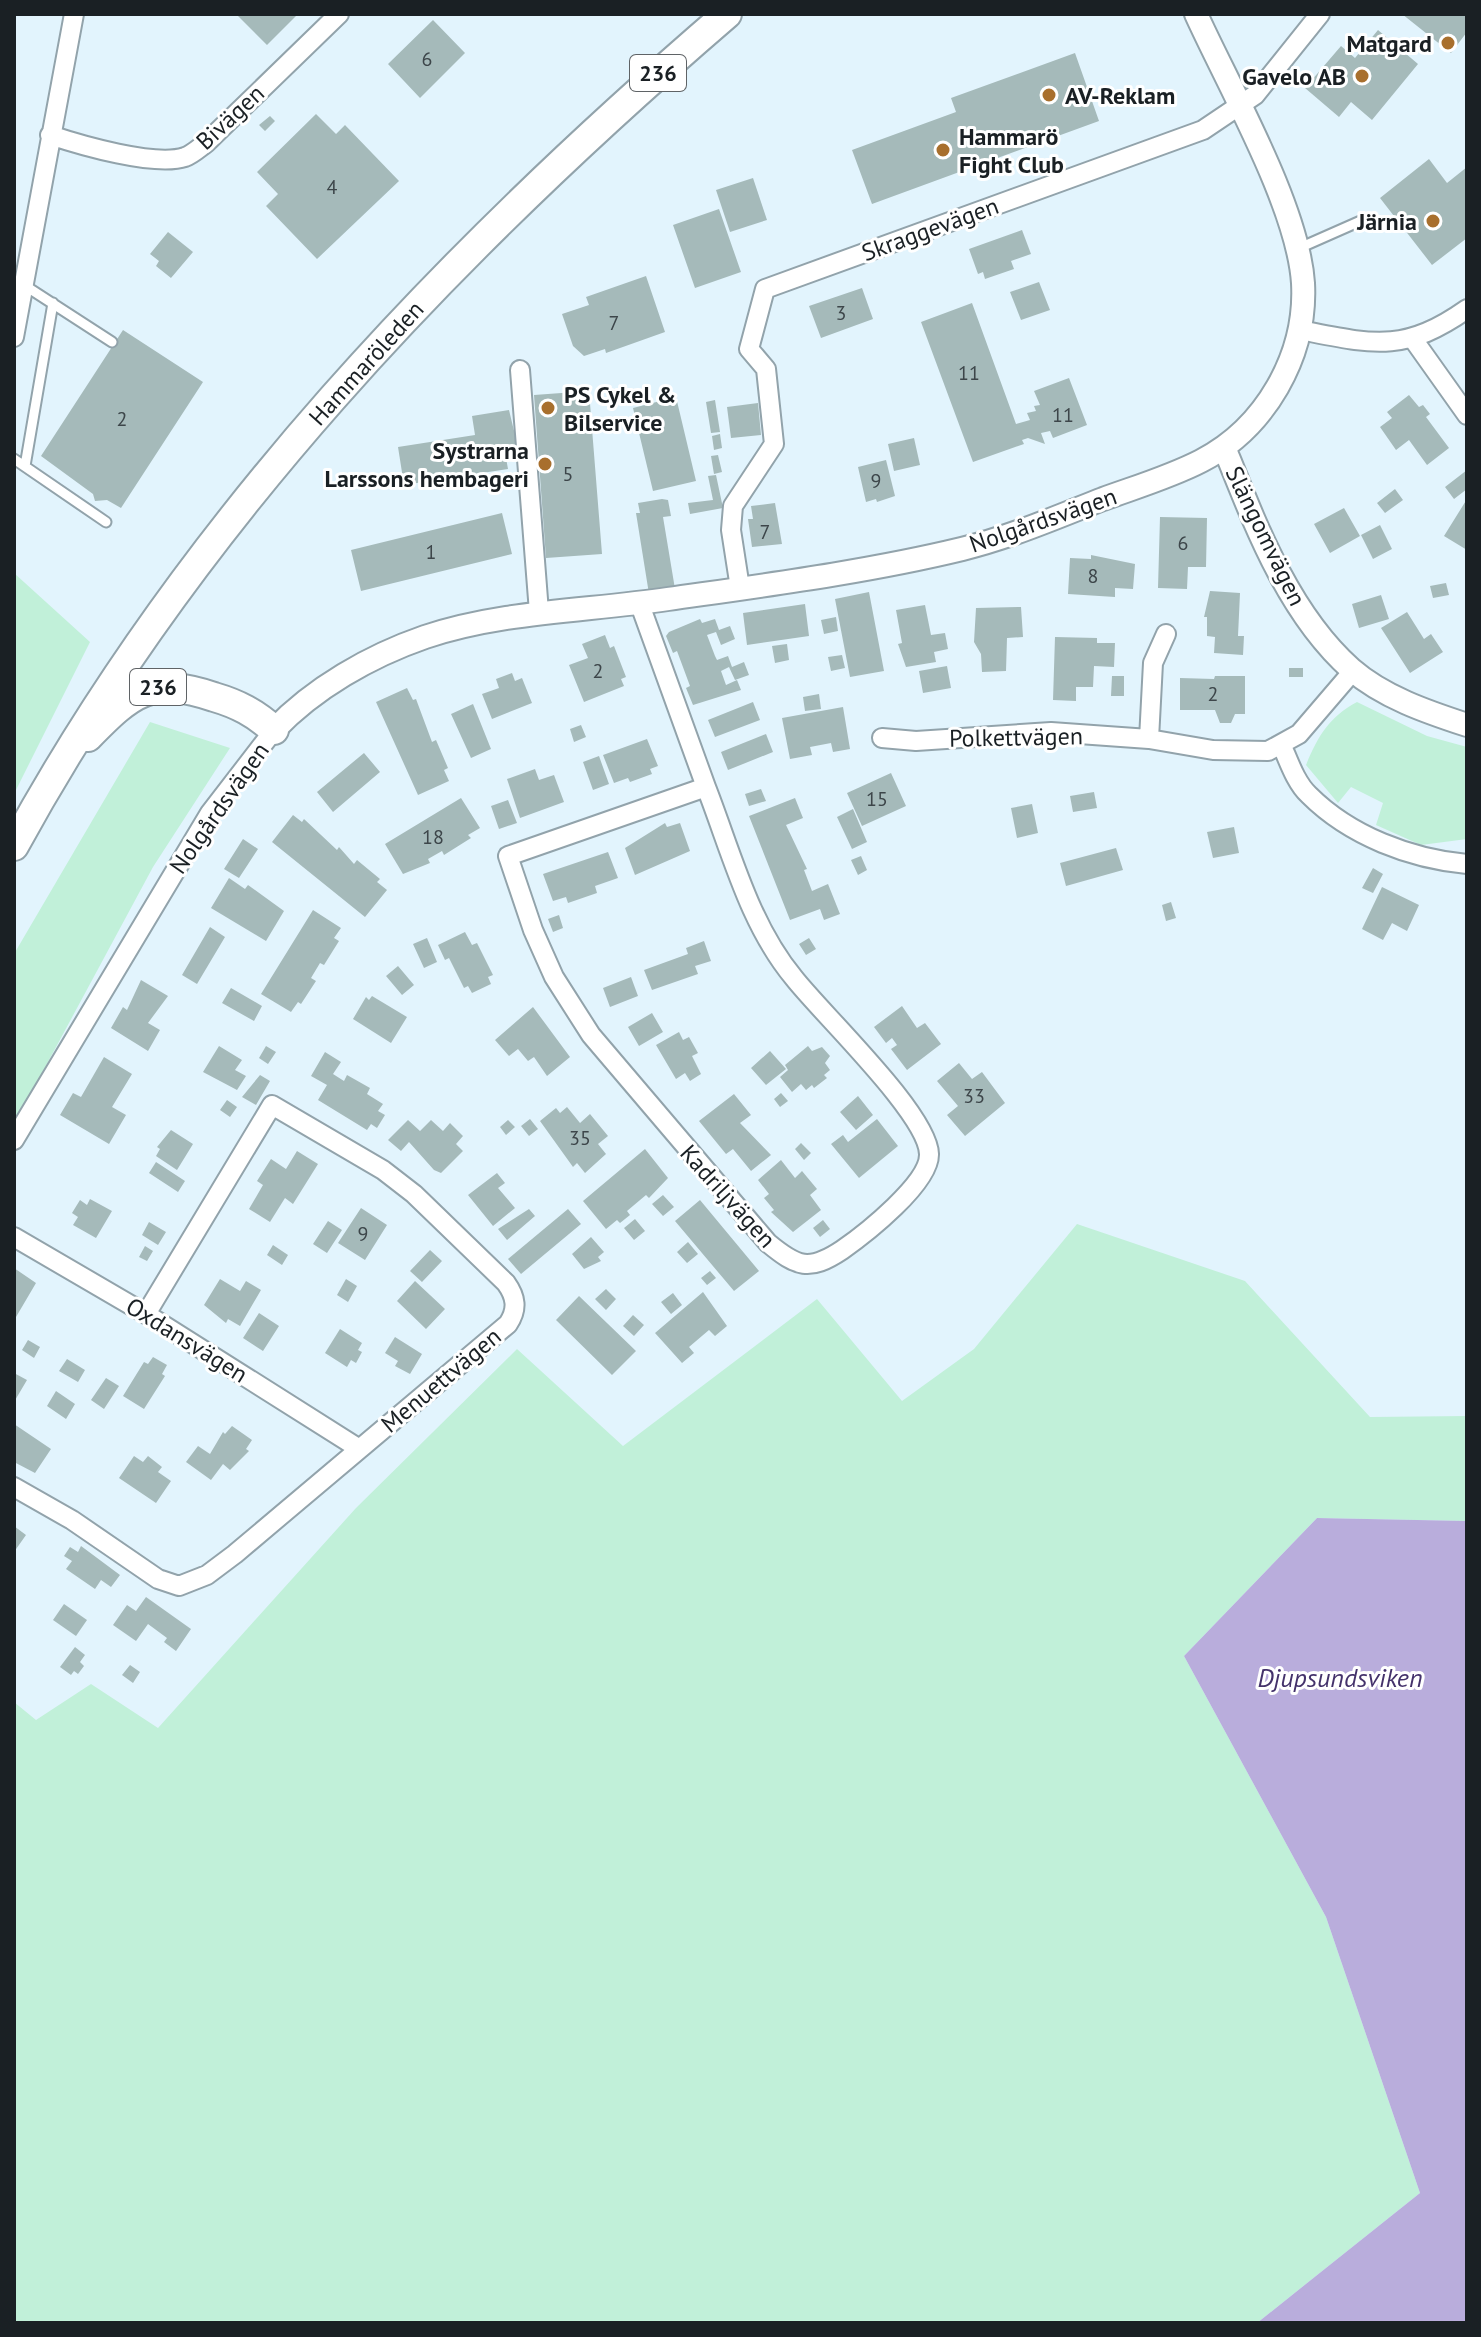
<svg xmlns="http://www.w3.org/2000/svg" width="1481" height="2337" font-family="'PT Sans',sans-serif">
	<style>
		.green { fill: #c1f0d9 }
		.water { fill: #b9addc }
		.building { fill: #a5baba }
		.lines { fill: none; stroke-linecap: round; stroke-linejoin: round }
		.service-casing { stroke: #92a3ab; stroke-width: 13 }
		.minor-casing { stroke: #92a3ab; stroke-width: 22 }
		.tertiary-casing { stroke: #92a3ab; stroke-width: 26 }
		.primary-casing { stroke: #92a3ab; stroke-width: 32 }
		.service { stroke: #fff; stroke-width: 9 }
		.minor { stroke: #fff; stroke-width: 18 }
		.tertiary { stroke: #fff; stroke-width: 22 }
		.primary { stroke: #fff; stroke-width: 28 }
		.poi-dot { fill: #a86f2d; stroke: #fff; stroke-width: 3 }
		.labels { text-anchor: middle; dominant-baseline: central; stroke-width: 6; stroke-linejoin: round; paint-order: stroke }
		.number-label { font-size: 20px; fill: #3d464a }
		.shield { fill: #fff; stroke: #5f6366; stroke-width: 2 }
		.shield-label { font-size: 22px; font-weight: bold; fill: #1a2024 }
		.poi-label { font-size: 24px; font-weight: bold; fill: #1a2024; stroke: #fff; text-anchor: end }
		.street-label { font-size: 24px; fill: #1a2024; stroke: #fff }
		.water-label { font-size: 26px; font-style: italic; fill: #44326b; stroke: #fff }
	</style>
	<rect width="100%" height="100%" fill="#e2f4fd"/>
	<path class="green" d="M14,573L90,642L14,794Z
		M1357,702L1427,736L1467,747V839L1421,845L1376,825L1383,803L1351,787L1338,803L1306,765C1318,736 1329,717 1357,702Z
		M150,722L230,748L153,867L14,1125V954Z
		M1077,1224L1245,1281L1370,1417L1467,1416V1521L1317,1518L1184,1656L1326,1917L1420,2193L1257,2323H14V1702L36,1720L91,1684L158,1728L356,1508L517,1349L623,1446L817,1299L902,1401L974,1349Z"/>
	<path class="water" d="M1317,1518L1467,1521V2323H1257L1420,2193L1326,1917L1184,1656Z"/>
	<path class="building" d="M236,14H298L267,45Z
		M1402,14H1467V32L1451,53Z
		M433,20L465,53L420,98L388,64Z
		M1378,30L1418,64L1372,120L1351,102L1339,117L1305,88L1341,46L1355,58Z
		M1075,53L1099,121L872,204L852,150L956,112L951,98Z
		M316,114L336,134L345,125L399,181L317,259L266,206L278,194L257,172Z
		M270,116L275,121L265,131L259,125Z
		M1429,159L1447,183L1467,167V238L1432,265L1380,198Z
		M753,178L767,220L730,232L716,190Z
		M719,209L741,272L695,288L673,225Z
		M1022,230L1031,254L1011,261L1014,269L985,279L983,272L978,274L969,249Z
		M168,232L193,252L171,278L156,266L159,261L150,254Z
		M646,276L665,332L606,353L605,349L584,356L573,346L562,314L589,305L586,297Z
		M1039,282L1050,310L1021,320L1010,292Z
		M862,288L873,319L821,338L809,306Z
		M972,303L1016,424L1030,420L1027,413L1036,411L1034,406L1040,405L1034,391L1069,378L1087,425L1053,438L1050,431L1041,433L1045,444L1028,438L1022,440L1024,444L973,462L921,322Z
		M123,330L203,382L121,508L107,500L95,501L93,494L41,456Z
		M589,391L602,554L546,558L534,395Z
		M1409,395L1419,407L1423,405L1430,414L1426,417L1449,448L1427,465L1409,440L1396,450L1380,427L1392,418L1387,412Z
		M676,397L696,481L653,491L633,408Z
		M715,400L720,432L711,433L706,402Z
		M758,403L761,435L731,438L727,407Z
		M509,410L520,456L506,458L508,469L404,485L398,447L475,435L472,416Z
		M720,434L722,448L714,450L712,436Z
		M914,438L920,465L894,471L888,444Z
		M718,455L722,472L714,474L711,456Z
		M886,460L895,496L877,502L876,499L866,502L858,467Z
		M1467,470V489L1454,499L1445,487Z
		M716,475L723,508L690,514L688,503L713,500L708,476Z
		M1395,489L1403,500L1385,513L1377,503Z
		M662,499L668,500L671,516L663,517L675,589L649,594L636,513H640L638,503Z
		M1467,499V550L1444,536Z
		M775,503L782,544L752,547L748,519H753L751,506Z
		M1344,508L1360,536L1330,553L1314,524Z
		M502,513L512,554L361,591L351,550Z
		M1160,517L1207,518L1206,567H1188L1187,589L1158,588Z
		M1380,525L1392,549L1373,559L1361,535Z
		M1091,555L1135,564L1133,589L1115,588V597L1068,594L1070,558L1091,559Z
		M1446,583L1449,595L1433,598L1430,586Z
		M1210,591L1240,593L1238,636H1244L1243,655L1214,653L1215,637L1207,636V617H1204Z
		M869,592L884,671L850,677L835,599Z
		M1381,595L1389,619L1359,628L1352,604Z
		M805,604L809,636L747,645L743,613Z
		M925,605L931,635L945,633L948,649L934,652L936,662L906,667L898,644L902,643L896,610Z
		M1021,607L1023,637L1007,638L1006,671L982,672L981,654L974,642L976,608Z
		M1407,612L1424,639L1431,634L1443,652L1410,673L1381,628Z
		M836,617L838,631L824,634L821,620Z
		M700,619L702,623L715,619L719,630L730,626L735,639L721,645L716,632L707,635L715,656L717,660L728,656L732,667L744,662L749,675L735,680L729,667L721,671L726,685L737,680L741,690L693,705L686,688L690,686L677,651L673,653L666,636L669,632Z
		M605,635L610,648L614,646L626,677L621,679L624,686L584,702L569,665L588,658L582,644Z
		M1055,637L1097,638V643H1115L1114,667L1094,666L1093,687H1076V701L1053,700Z
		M787,644L789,660L775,663L772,646Z
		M842,655L845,668L831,671L828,657Z
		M947,666L951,688L923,693L919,671Z
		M1289,668H1303V677H1289Z
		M512,673L515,681L522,678L532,703L492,719L482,694L499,688L496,679Z
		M1112,676H1124V696H1111Z
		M1215,676H1245V714H1235L1231,723H1220L1215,710H1180V678L1214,679Z
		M407,688L413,700L416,699L432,742L436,740L448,768L444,770L449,781L418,795L376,702Z
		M819,694L821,709L805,711L803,697Z
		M753,702L760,720L715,737L708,720Z
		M473,704L491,749L471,758L451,714Z
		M843,707L850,749L833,752L831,743L810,747L812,755L790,759L782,718Z
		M581,725L586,737L574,742L570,729Z
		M766,734L773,752L728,770L721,752Z
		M647,739L658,766L650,769L652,774L630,782L628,778L614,783L603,755Z
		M364,753L380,772L333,812L317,792Z
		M599,756L609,784L593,790L583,762Z
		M535,769L539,780L554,775L564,802L520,818L507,779Z
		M891,773L906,806L862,826L847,793Z
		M761,789L766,801L749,806L745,794Z
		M1094,792L1097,808L1073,812L1070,796Z
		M461,798L480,828L468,835L471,838L444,855L442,851L428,859L430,863L403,874L385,844Z
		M795,798L803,818L786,825L807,869L804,870L812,891L828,884L840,914L824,920L820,909L790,920L749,816Z
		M508,800L517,823L499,829L491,806Z
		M1032,804L1038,833L1017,838L1011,808Z
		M853,809L867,842L852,849L837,817Z
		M293,815L302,822L304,819L337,850L339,847L354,864L357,860L380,879L377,882L387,890L365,917L272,842Z
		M665,823L667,827L680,823L690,851L635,875L625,848Z
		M1234,827L1239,853L1213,858L1207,832Z
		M243,839L258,849L239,878L224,869Z
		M1116,848L1123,870L1066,886L1060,863Z
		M608,852L618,878L595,886L597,893L568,903L566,897L553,901L543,874Z
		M861,856L867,870L858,875L851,860Z
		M1373,868L1383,874L1373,893L1362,888Z
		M229,878L245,889L248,885L284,911L266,941L211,908Z
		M1382,887L1419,905L1407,931L1392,923L1383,940L1362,929Z
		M1171,902L1176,918L1166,921L1162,905Z
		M313,910L341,928L334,938L339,941L324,965L320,963L311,978L316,981L301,1004L298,1002L291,1012L261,994Z
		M559,915L563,928L553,932L548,919Z
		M210,927L225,937L197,984L182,975Z
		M465,932L472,945L477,943L493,975L488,977L491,984L472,993L468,986L464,988L449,958L445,960L438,945Z
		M427,938L437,962L424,968L413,944Z
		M809,938L816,949L806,955L799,944Z
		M704,941L711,961L695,966L698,974L652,990L644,970L688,954L686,948Z
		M398,966L414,985L402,995L386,976Z
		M631,977L638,996L610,1007L603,988Z
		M141,980L168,996L148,1023L160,1030L148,1051L111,1028L123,1007L127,1010Z
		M231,988L262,1006L254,1021L222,1003Z
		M372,996L407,1017L391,1043L353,1019L366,997L369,1000Z
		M902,1006L917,1028L925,1023L941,1044L907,1070L891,1049L897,1045L892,1038L886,1043L874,1027Z
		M533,1007L570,1057L547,1076L534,1057L528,1061L518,1049L509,1056L495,1040Z
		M652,1013L663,1032L639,1046L628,1027Z
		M679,1032L683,1040L689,1037L698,1053L692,1056L701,1074L690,1081L685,1073L676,1079L656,1045Z
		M219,1046L242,1060L235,1070L246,1076L237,1090L203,1072Z
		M266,1046L276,1052L268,1064L259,1058Z
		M808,1046L812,1051L822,1047L830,1056L825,1063L830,1070L824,1075L827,1078L814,1088L812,1085L806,1090L801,1084L792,1092L780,1077L788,1070L785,1065Z
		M770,1051L786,1069L766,1085L751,1068Z
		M325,1052L341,1062L333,1074L344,1081L347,1075L370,1088L367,1094L383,1104L378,1111L385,1115L377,1128L371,1124L367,1130L318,1100L327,1085L311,1076Z
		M104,1057L132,1074L112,1107L126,1115L109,1144L60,1115L73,1093L81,1097Z
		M959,1063L972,1079L982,1072L1005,1103L965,1136L947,1115L958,1106L937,1081Z
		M260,1075L270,1081L256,1105L242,1097Z
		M781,1093L788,1101L780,1107L774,1099Z
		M734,1094L751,1115L740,1123L771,1155L751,1171L733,1149L726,1154L699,1121Z
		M858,1096L873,1115L856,1130L840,1112Z
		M227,1100L237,1107L230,1117L220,1110Z
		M567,1107L580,1123L590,1114L608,1136L598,1144L606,1154L585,1173L577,1163L573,1167L540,1121L556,1108L560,1113Z
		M530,1119L538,1129L529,1136L521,1126Z
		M877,1119L898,1146L859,1178L831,1144L843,1135L848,1142Z
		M408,1120L420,1131L431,1120L443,1131L450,1123L463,1136L456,1144L463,1151L441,1173L434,1170L409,1142L401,1151L388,1140Z
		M508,1120L515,1127L506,1135L500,1127Z
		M171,1130L193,1144L177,1170L156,1156L160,1149L157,1147Z
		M801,1143L811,1153L804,1160L795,1149Z
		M645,1149L668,1178L649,1198L646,1195L627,1211L630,1215L620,1223L617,1220L606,1229L583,1201Z
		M297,1151L318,1164L293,1204L285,1198L270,1222L249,1209L263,1185L257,1181L271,1159L286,1169Z
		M781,1160L795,1178L802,1171L817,1189L810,1195L821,1210L793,1232L771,1212L774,1210L764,1198L769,1194L758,1180Z
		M156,1162L185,1181L178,1192L149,1173Z
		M497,1173L505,1183L498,1188L515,1208L493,1226L468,1195Z
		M663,1195L674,1207L663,1216L652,1204Z
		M90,1199L112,1211L96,1238L73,1225L78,1217L72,1213L80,1200L87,1205Z
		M700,1200L759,1271L734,1291L675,1221Z
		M361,1208L387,1225L365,1260L338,1243Z
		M529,1209L535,1216L507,1240L498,1229Z
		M568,1209L581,1224L521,1274L508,1259Z
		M635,1219L645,1231L634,1240L624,1228Z
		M823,1220L830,1229L820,1237L813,1228Z
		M328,1221L342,1230L327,1253L313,1244Z
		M149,1222L166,1232L158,1245L142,1235Z
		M591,1237L604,1252L598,1257L601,1261L584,1269L572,1254Z
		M688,1242L698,1254L687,1263L677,1252Z
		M273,1245L288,1255L282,1265L267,1255Z
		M145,1246L153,1251L147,1261L139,1257Z
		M430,1250L442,1261L422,1282L410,1271Z
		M14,1268L36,1283L16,1317L14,1316Z
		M710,1271L716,1278L707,1285L701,1278Z
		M220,1279L240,1291L246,1281L261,1290L240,1326L228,1319L226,1323L204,1305Z
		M346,1279L357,1286L348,1302L337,1295Z
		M415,1281L445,1309L426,1329L397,1301Z
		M606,1289L616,1299L606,1310L595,1299Z
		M703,1292L727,1326L715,1336L709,1330L689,1347L694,1353L682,1363L655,1333Z
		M673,1293L682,1305L671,1314L661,1302Z
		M579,1296L636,1351L612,1375L556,1320Z
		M259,1313L279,1326L263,1351L243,1338Z
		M633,1315L644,1325L634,1336L623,1326Z
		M340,1329L362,1343L358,1350L362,1352L356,1363L351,1360L347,1367L325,1353Z
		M395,1337L422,1354L410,1374L395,1366L398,1361L385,1353Z
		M28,1340L40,1347L34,1358L22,1350Z
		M153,1357L167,1365L162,1374L165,1376L144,1409L123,1396L144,1362L148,1364Z
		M67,1359L85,1370L78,1382L59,1371Z
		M14,1373L27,1380L14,1402Z
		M106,1378L119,1386L104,1409L91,1400Z
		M56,1391L75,1404L66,1419L47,1406Z
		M14,1424L51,1449L35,1473L14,1462Z
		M232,1426L252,1440L246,1449L249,1451L230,1470L223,1464L211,1480L186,1462L198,1446L210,1454L223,1432L225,1434Z
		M134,1456L143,1462L148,1456L162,1467L158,1472L171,1481L156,1503L119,1478Z
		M14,1526L26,1535L14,1552Z
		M81,1546L120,1575L111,1587L101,1580L95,1589L66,1569L72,1561L64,1556L70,1547L78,1552Z
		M146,1597L191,1629L176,1651L164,1642L167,1638L148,1624L136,1641L113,1625L127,1605L136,1611Z
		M64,1604L87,1620L76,1636L53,1620Z
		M75,1647L85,1655L80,1662L84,1666L78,1674L74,1671L71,1675L60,1667Z
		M130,1665L140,1672L133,1683L122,1675Z"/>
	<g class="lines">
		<g class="service-casing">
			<path id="service" d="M1297,249L1365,219
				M24,285L112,342
				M14,459L106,522
				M25,466L53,303"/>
		</g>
		<g class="minor-casing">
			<path id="minor" d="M50,135C80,145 155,167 185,157C193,154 199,148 206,143L339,14
				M1300,330C1372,344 1403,354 1467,309
				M14,337L74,14
				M1413,339L1467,415
				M520,370L539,612
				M740,588L731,530L733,506L774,444L766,369L749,349L765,289L1203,130L1255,95L1320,14
				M639,602L706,787L508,856L533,930L554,977L591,1035L768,1243C797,1267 809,1272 842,1250C865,1234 930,1183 929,1154C928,1114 822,1014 794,978C749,924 731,851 706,787
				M882,738L916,741L1051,732L1149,739L1213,750L1268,751L1299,734L1353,671
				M1149,739L1153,663L1166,634
				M1282,746C1289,762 1296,783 1309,795C1350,836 1411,859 1467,864
				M14,1140L210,813L274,730
				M14,1237L146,1314L358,1448
				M14,1487L72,1520L158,1579L179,1586L207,1575L235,1554L508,1324C518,1309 516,1297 506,1283L414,1194L383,1170L272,1105L146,1314"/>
		</g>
		<g class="tertiary-casing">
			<path id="tertiary" d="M1224,447C1255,524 1288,613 1351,669C1383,697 1427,712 1467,725
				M274,730C314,688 370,656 425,637C503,611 587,611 668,599C766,585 867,572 962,549C1011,537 1057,517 1103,499C1136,487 1170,477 1201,461C1265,428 1307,356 1303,283C1298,206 1229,87 1196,14"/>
		</g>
		<g class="primary-casing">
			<path id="primary" d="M88,737C132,692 151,676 214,697C238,704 255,713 274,730
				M14,846C191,522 449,253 727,14"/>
		</g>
		<use href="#service" class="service"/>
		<use href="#minor" class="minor"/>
		<use href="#tertiary" class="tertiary"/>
		<use href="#primary" class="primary"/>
	</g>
	<g class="poi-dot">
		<circle cx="1448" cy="43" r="8"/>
		<circle cx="1362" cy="76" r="8"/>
		<circle cx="1049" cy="95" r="8"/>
		<circle cx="943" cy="150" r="8"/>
		<circle cx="1433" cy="221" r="8"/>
		<circle cx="548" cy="408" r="8"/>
		<circle cx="545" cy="464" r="8"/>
	</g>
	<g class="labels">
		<g class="number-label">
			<text x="427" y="59">6</text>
			<text x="332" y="187">4</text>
			<text x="841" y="313">3</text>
			<text x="614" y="323">7</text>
			<text x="969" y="373">11</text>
			<text x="1063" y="415">11</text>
			<text x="122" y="419">2</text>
			<text x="568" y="474">5</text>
			<text x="876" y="481">9</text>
			<text x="765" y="532">7</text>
			<text x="1183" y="543">6</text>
			<text x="431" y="552">1</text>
			<text x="1093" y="576">8</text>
			<text x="598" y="671">2</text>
			<text x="1213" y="694">2</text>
			<text x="877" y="799">15</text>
			<text x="433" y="837">18</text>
			<text x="974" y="1096">33</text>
			<text x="580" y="1138">35</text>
			<text x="363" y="1234">9</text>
		</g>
		<g class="shield">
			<rect x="630" y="55" width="56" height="36" rx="6"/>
			<rect x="130" y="669" width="56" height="36" rx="6"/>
		</g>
		<g class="shield-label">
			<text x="658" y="73">236</text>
			<text x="158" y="687">236</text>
		</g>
		<g class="poi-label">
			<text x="1432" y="43">Matgard</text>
			<text x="1346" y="76">Gavelo AB</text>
			<text x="1065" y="95" text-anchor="start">AV-Reklam</text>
			<text x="959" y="136" text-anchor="start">Hammarö<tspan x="959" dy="28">Fight Club</tspan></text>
			<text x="1417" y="221">Järnia</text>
			<text x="564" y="394" text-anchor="start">PS Cykel &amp;<tspan x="564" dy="28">Bilservice</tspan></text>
			<text x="529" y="450">Systrarna<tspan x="529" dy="28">Larssons hembageri</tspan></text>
		</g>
		<g class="street-label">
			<text transform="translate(230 117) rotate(-43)">Bivägen</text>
			<text transform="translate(930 229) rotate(-20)">Skraggevägen</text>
			<text transform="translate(366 363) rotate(-48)">Hammaröleden</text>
			<text transform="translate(1043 520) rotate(-19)">Nolgårdsvägen</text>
			<text transform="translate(1266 536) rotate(64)">Slängomvägen</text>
			<text transform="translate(1016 737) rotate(-1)">Polkettvägen</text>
			<text transform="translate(219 808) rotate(-55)">Nolgårdsvägen</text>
			<text transform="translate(728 1196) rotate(48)">Kadriljvägen</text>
			<text transform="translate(187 1340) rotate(32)">Oxdansvägen</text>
			<text transform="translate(441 1380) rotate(-40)">Menuettvägen</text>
		</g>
		<g class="water-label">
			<text x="1340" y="1677">Djupsundsviken</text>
		</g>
	</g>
	<rect width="1481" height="2337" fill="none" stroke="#1a2024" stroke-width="32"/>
</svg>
